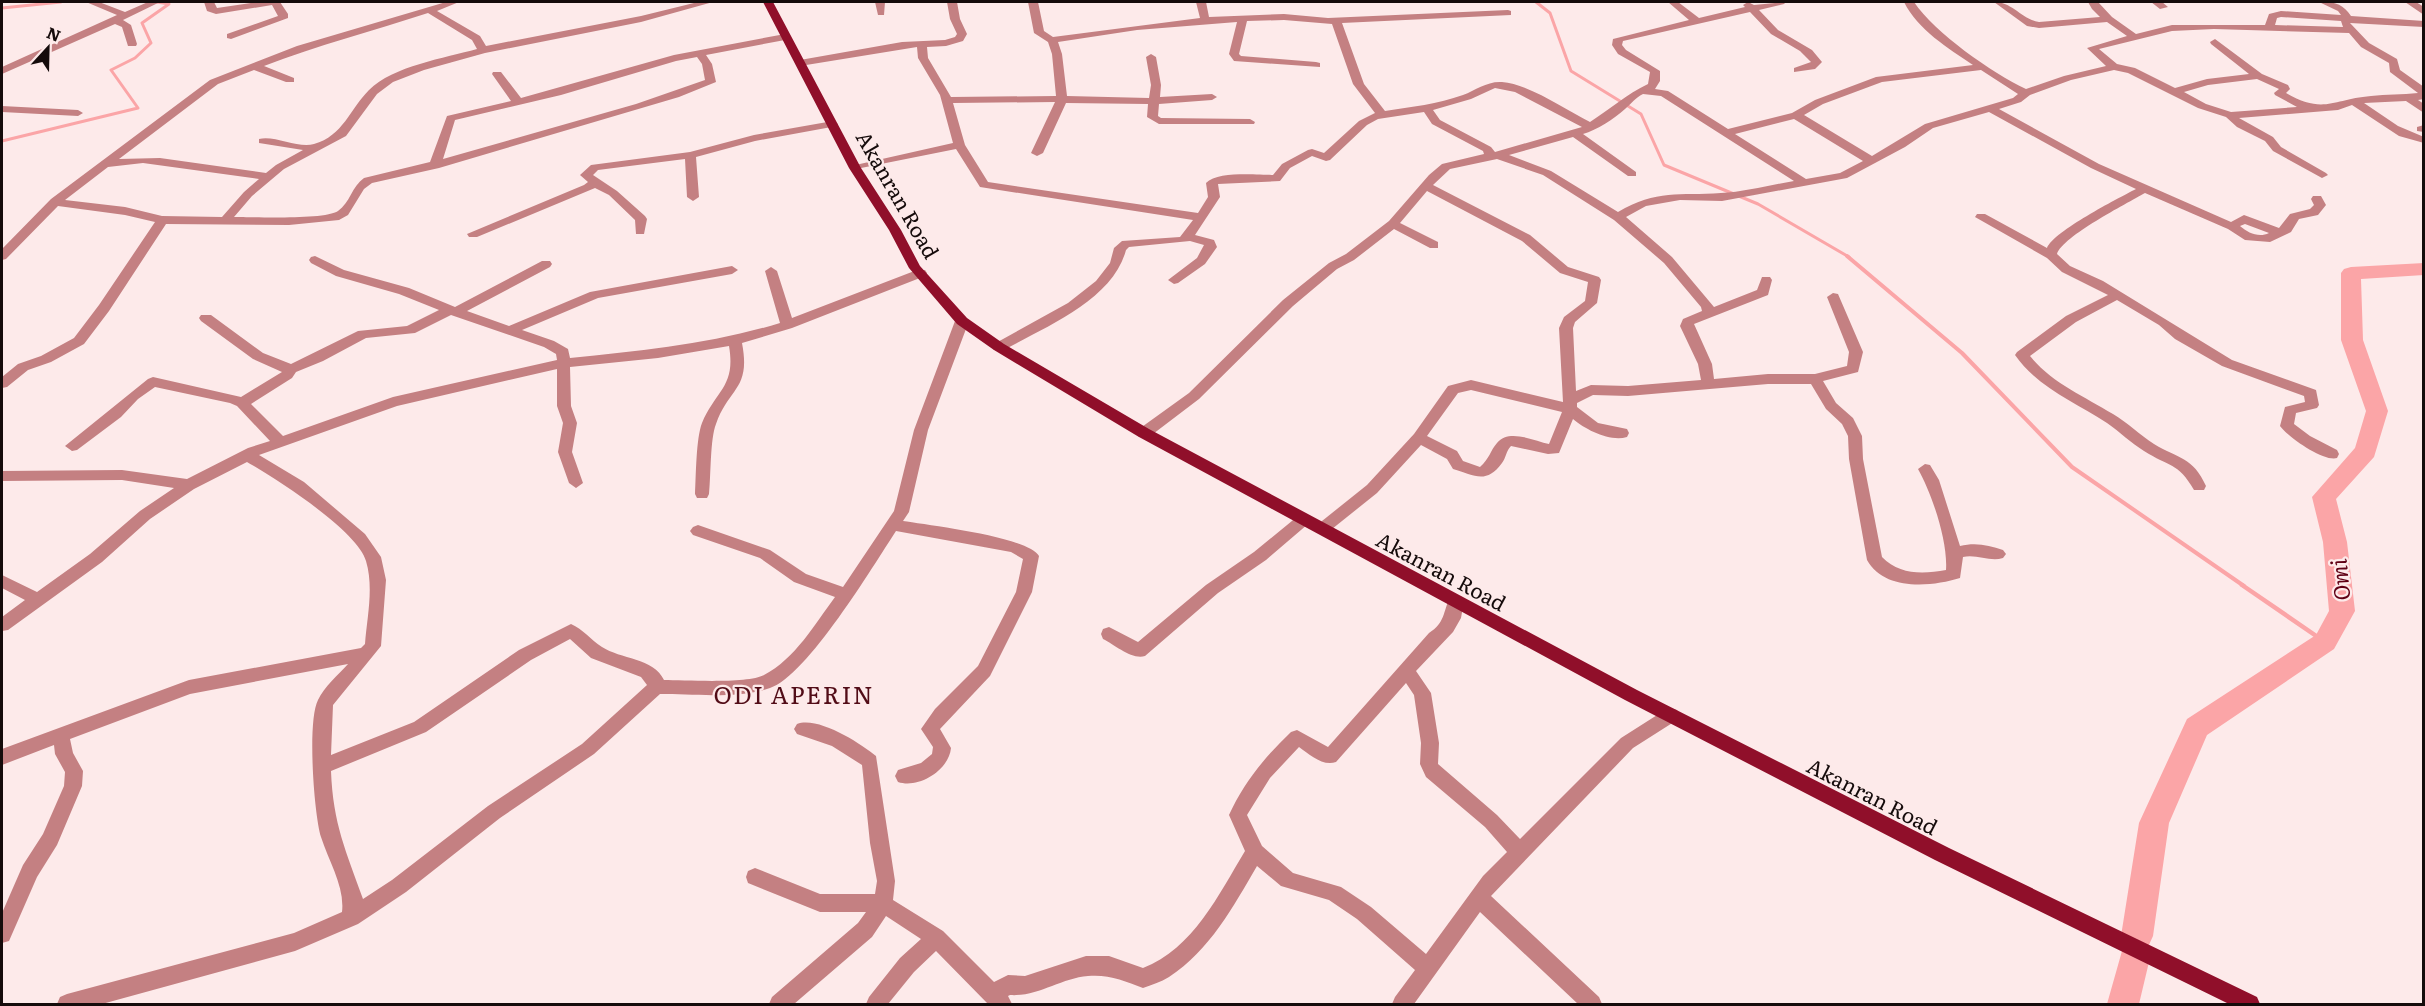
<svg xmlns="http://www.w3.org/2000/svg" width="2425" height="1006" font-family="Literata,serif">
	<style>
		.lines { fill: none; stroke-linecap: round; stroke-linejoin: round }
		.stream-far2 { stroke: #fba5a7; stroke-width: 3 }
		.stream-far1 { stroke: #fba5a7; stroke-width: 4 }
		.stream { stroke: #fba5a7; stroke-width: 4.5 }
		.river { fill: #fba5a7; fill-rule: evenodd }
		.minor { fill: #c48082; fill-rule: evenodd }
		.major { fill: #900f2a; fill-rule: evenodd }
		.labels { text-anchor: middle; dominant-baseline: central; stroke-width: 4.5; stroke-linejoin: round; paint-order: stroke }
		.street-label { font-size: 21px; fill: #150b0b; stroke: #fdeaea }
		.water-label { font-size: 22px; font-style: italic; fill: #600015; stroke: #fdeaea }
		.quarter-label { font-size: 24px; letter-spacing: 1.5px; fill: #520c17; stroke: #fdeaea }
	</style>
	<rect width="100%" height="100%" fill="#fdeaea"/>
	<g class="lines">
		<path class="stream-far2" d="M1536,2L1550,13L1571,71L1641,114L1664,165L1758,204L1849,257
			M2,8L61,2
			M2,141L138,108L111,70L135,58L151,43L142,23L169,4L157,2"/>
		<path class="stream-far1" d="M1847,256L1962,353L2072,467L2244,586"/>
		<path class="stream" d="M2242,585L2325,642"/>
		<path class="river" d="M2424,263V275L2361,279L2363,340L2388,411L2374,457L2336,499L2347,542L2355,611L2334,649L2207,735L2169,823L2153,936L2148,947L2140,950L2144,951L2149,962L2139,1004H2107L2122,951L2130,948L2126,947L2121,936L2139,823L2187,719L2316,635L2329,611L2323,542L2312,497L2355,448L2366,411L2341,340V273L2344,269L2351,267Z"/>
		<path class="minor" d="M86,2H99L125,12L148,2H160L123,20L131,25L137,44L136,46H128L122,27L115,24L2,74V67L117,15Z
			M204,2H214L217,8L258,2H280L288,14V18L231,39L227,38V34L278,16L272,5L216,14L207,11Z
			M446,2H459L437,11L480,36L486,46L641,16L698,2H713L641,22L485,53L424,70L393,82L377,94L346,136L284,169L252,196L234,217C253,217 325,220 338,211C350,203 352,186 364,178L430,162L447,116L511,101L492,74L493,72H501L521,98L674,55L785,34L790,37L785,40L706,55L712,64L716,82L679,97L439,168L372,183L364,189L348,215L339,220L289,225L166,224L109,311L84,344L51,362L28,370L7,387L2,388V377L18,364L41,356L74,338L99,305L155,222L125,215L58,206L6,259L2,260V249L51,199L210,80L297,46ZM428,13L472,40L477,49C445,58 393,66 369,90C350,109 343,136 314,144C299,149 275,135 259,139V143L303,150L276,165L266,173L160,158L119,159L218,84L254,70L286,82H294V78L264,66C318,45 373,31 428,13ZM697,57L702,64L705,80L636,104L443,159L455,120L561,95L676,61ZM143,163L259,179L244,192L222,217L162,216L125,207L65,200L108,167Z
			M875,2H885L884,15H878Z
			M947,2H957L960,19L967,34L963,41L946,46L927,47L928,58L951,97L1056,96L1052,54L1048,42L1034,33L1028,2H1038L1044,31L1053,37L1200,18L1196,2H1206L1209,17L1284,14L1328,18L1508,10L1511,11V15L1342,23L1364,84L1385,111C1411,107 1438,104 1463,95C1476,90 1487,81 1502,82C1529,84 1566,110 1590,122C1610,109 1627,94 1648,84L1650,72L1618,54L1612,45L1613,39L1689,20L1668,2H1678L1699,18L1745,7L1743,5L1748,2L1754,5L1786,2L1784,4L1759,10L1778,30L1812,50L1822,62L1815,69L1794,72V68L1811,62L1800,51L1771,34L1750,12L1623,41L1622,45L1626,50L1660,71V81L1655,89L1668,91L1728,129L1792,113L1815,100L1876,77L1973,65C1948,48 1918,30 1904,2H1914C1935,33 1992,73 2026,89L2064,76L2106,66L2087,48L2127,36L2107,22L2039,28L2027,26L1994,2C2013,2 2021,19 2039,22L2100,17L2092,9L2088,2H2098L2112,17L2136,34L2172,25H2265L2269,14L2281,11L2341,15L2338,11L2319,2C2333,1 2343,4 2351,16L2424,21V27L2350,23L2369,43L2397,59L2400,70L2424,87V99L2418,100L2424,104V113L2406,101L2364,103L2398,126L2424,137V143L2399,136L2352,105L2338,110L2239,118L2273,137L2281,147L2326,173L2328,175L2322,178L2273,151L2265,141L2237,127L2226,117L2198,108L2128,73L2114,70L2071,80L2030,95L2021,102L1999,109L2099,164L2231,222L2244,215L2279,228L2290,214L2310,209L2314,205L2311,199L2313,196H2321L2326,205L2318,215L2299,219L2291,232L2270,242L2245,240L2228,229L2145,193C2126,204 2063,236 2057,254L2070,266L2103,281L2232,360L2316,390L2319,405L2317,408L2296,413L2294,424L2310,436L2337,450L2339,454L2337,458C2324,462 2288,437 2280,426L2285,407L2305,402L2304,396L2222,366L2175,339L2159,325L2117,300L2076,322L2030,356C2052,383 2084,396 2113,414C2128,423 2140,435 2154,444C2179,459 2193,457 2206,486L2204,490H2194C2178,462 2169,467 2144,451C2131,443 2120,432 2107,423C2075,402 2038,388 2015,355L2017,352L2066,316L2108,295L2062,272L2047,258L1975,217L1977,214H1985L2047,248C2054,231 2117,199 2136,189L2091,168L1989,112L1933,128L1905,147L1847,178L1722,201L1680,200L1646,206L1626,217L1672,257L1714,307L1757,290L1762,277H1770L1772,280L1768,295L1694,324L1712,364L1714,379L1768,374H1815L1847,366L1849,352L1827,297L1833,293L1838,294L1863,352L1858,372L1823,381L1836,403L1853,418L1862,436L1863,459L1882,557C1899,575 1923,574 1946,570C1948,541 1932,494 1918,469L1925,464L1930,465L1939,480L1960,546C1975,542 1989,545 2003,550L2006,554L2003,558C1990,562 1977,554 1963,557L1960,578C1931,587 1884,591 1867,560L1849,459L1848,436L1842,424L1826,409L1811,384H1768L1628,396L1593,395L1577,403V407L1598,423L1627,429L1629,433L1627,437C1610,442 1586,430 1573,419L1559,453L1548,454L1511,446C1506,451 1506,458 1502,463C1486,485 1474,475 1453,469L1447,459L1421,445L1377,493L1327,533H1317L1314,529L1317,525L1367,485L1414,434L1448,386L1471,380L1563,402L1559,328L1564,317L1585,301L1588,282L1560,273L1522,241L1427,191L1400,223L1438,242V248H1430L1394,229L1354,260L1337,269L1293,306L1199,399L1149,437H1139L1137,433L1139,429L1189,393L1283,300L1329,263L1346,254L1389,221L1429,175L1442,164L1484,154L1483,151L1432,124L1424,112L1378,119L1367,125L1330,160L1326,161L1312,156L1290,168L1280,181L1218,184L1220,197L1195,235L1214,240L1217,247L1205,264L1178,283L1174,284L1168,280L1197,258L1204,245L1190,241L1129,247L1126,250C1113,300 1045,327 1004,350H994L992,347L994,344L1068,303L1096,281L1110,263L1114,248L1122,241L1180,237L1193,220L980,187L956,149L851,170V166L953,143L940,95L918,58L917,47L800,66L795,63L800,60L902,42L945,40L955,37L957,34L950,19ZM2281,17L2341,21L2343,27L2275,25L2277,18ZM1284,20L1332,24L1353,84L1375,113L1359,121L1324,153L1312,149L1308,150L1282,164L1273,175C1256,175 1218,171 1206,183L1208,197L1198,213L988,182L965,145L953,103L1055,102L1031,153L1037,156L1043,153L1066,103L1148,104L1147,117L1159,124H1254L1255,122L1250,119L1161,118L1158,116L1159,104L1212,100L1217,97L1212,94L1160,97L1161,85L1156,57L1151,54L1146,57L1151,85L1149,98L1067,96L1062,54L1058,42L1137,30L1237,22L1229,54L1234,61L1320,67V63L1316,62L1241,56L1239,54L1247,21ZM2214,29L2349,33L2361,47L2389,63L2390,72L2418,93C2402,95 2386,94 2371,96C2333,99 2324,115 2286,93L2290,89L2288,85L2262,74L2215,39L2210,42L2211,44L2249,74L2207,79L2175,88L2135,68L2117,64L2099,49L2172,31ZM1981,70L2018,94L2013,98L1925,124L1872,156L1804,115L1823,104L1882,82ZM2257,79L2279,89L2274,93L2275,95L2297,107L2231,112L2206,104L2184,92L2208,85ZM1495,88L1515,92L1582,127L1495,152L1491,147L1440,120L1433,110L1471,99ZM1643,94L1661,96L1794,181C1770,185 1745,192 1721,193C1679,196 1657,189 1618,212L1551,171L1509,155L1573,137L1628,176H1636V172L1583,134C1597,130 1614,119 1625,109C1632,103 1635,98 1643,94ZM1794,119L1863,161L1840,173L1806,179L1735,134ZM1497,159L1543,175L1614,220L1664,263L1701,307L1702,311L1683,319L1680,326L1698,364L1701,380L1628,386L1591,385L1576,391L1573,328L1575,322L1597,303L1601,280L1599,277L1568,267L1530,235L1433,185L1450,169ZM2245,224L2269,233C2259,238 2248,233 2240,226ZM1471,390L1562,412L1549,444C1534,441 1509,428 1497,443C1490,451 1490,458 1480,467L1463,461L1457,451L1427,436L1458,393Z
			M2151,2H2162L2168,7L2160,9Z
			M2405,2H2416L2424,7V15Z
			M2,106L78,110L83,113L78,116L2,112Z
			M833,121L838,124L837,126L755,141L696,157L699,197L693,201L687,197L685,159L598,170L593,175L617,191L645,216L647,219L644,234H636L635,220L609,195L595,188L477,237H469L467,234L584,185L588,182L580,175L591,165L690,152L754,135Z
			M2424,125V132L2417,131V127Z
			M315,256L344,270L409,288L455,307L542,261H550L552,264L550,267L467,311L509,326L590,292L732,266L738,270L732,274L598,298L522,330L554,341L568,349L570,358C642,351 711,344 780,323L765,271L771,267L777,271L792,318L917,270H925L927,273L925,276L792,328L742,343C751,390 729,387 716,424C710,439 711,476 709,494L707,498H697L695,494C696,477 696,438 702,423C716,390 736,387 729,346L658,358L570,367L571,406L577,423L572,452L583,483L576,488L569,483L558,452L563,423L557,406V369L397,406L259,455L304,482L365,534L381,557L386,580L381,646L333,705L331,755L414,722L519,650L571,624C583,629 591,640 602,647C620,659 654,658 664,680C685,680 748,684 764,675C795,659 815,624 835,597L794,582L760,558L693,535L690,531L693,527L698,525L770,550L806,574L843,587L894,511L914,430L955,321L962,317L969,321L928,430L909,512L903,521C928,525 1029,537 1039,556L1032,592L990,676L940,729L951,748C949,770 919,789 898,782L895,776L898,770L921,763L932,754L933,747L921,729L935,709L978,666L1016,592L1023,559L1011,552L896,531C873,566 807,676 770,688C739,699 693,694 660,694L594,754L500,818L406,892L358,924L295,951L102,1004H57L60,997L67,994L294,933L342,912C345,887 329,862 321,837C314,814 307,721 318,700C324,687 338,675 348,664L190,694L70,739L73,753L83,771L82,786L57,845L37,877L9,941L2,943V913L23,865L43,834L64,786L65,772L55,754L54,745L2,765V749L189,680L361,648L365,644C367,617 374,588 366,561C358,531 275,478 247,462L194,489L150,519L102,562L8,630L2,631V617L25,600L2,588V575L37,592L90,554L140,511L174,488L122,480L2,481V471L122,470L187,479L248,448L270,441L237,406L230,403L155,387L138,399L121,417L77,450L72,451L65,446L148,379L153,377L241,397L282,372L253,359L201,321L199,318L201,315H211L263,353L291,364L358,331L407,326L439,310L399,294L336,276L311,263L309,260L311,257ZM451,315L544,347L556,354L557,360L393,397L283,436L251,404L292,378L296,372L323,361L366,338L415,333ZM570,639L591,658L641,677L647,685L582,744L488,806L392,880L363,899C346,851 333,824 331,771L426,732L531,660Z
			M1303,514L1308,516L1311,520L1308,524L1266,560L1218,593L1145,656C1132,660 1115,645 1103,639L1101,634L1103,629L1109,627L1138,642L1206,585L1254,552L1298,516Z
			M1456,595L1462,597L1464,601L1461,618L1453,632L1416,671L1431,693L1439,743L1438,764L1497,815L1520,839L1621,738L1665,710L1671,708L1677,710L1680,715L1677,720L1633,748L1491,896L1599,997L1602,1004H1578L1480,912L1414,1004H1392L1395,997L1415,970L1357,919L1329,900L1281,886L1257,866C1233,907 1210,950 1169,977C1161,982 1151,985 1143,988C1125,981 1108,974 1088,976C1061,978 1038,997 1010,995L1008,996L1012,1004H988L936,951L914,972L888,1004H866L869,997L900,958L921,939L886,916L872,937L794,1004H769L772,997L858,923L866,912H820L748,883L746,877L748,871L755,868L820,894H875L877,881L870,843L862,765L832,746L797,734L794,729L797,724C818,716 860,743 876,756L895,881L893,900L943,931L994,982L1008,975L1025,976L1086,956H1109L1143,968C1193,949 1219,894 1245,851L1229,815C1244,782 1265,757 1291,732L1297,730L1328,747L1429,633C1445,623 1443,612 1450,597ZM1406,683L1414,695L1421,743L1420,764L1426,777L1485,827L1507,852L1483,876L1426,954L1371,907L1341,887L1293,873L1262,846L1247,815L1270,778L1299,747C1309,754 1323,767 1336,762Z"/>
		<path class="major" d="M763,2H773L861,168L901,230L920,266L967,318L1004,344L1149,429L1637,690L1949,848L2257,997L2260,1004H2229L1935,860L1625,700L1139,437L994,350L957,324L909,268L889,230L849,168Z"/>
	</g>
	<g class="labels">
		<g class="street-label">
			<text transform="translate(899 194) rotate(60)">Akanran Road</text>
			<text transform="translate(1442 570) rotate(28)">Akanran Road</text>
			<text transform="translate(1873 795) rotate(27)">Akanran Road</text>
		</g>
		<g class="water-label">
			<text transform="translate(2339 580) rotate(-96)">Omi</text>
		</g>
		<g class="quarter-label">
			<text x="794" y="693">ODI APERIN</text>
		</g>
	</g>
	<rect width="2425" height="1006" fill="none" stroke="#150b0b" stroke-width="6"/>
	<g transform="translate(48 48) rotate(22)" stroke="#fdeaea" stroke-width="4.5" paint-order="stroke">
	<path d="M0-4.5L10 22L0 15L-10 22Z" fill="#150b0b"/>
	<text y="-9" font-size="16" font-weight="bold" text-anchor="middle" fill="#150b0b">N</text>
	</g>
</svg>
